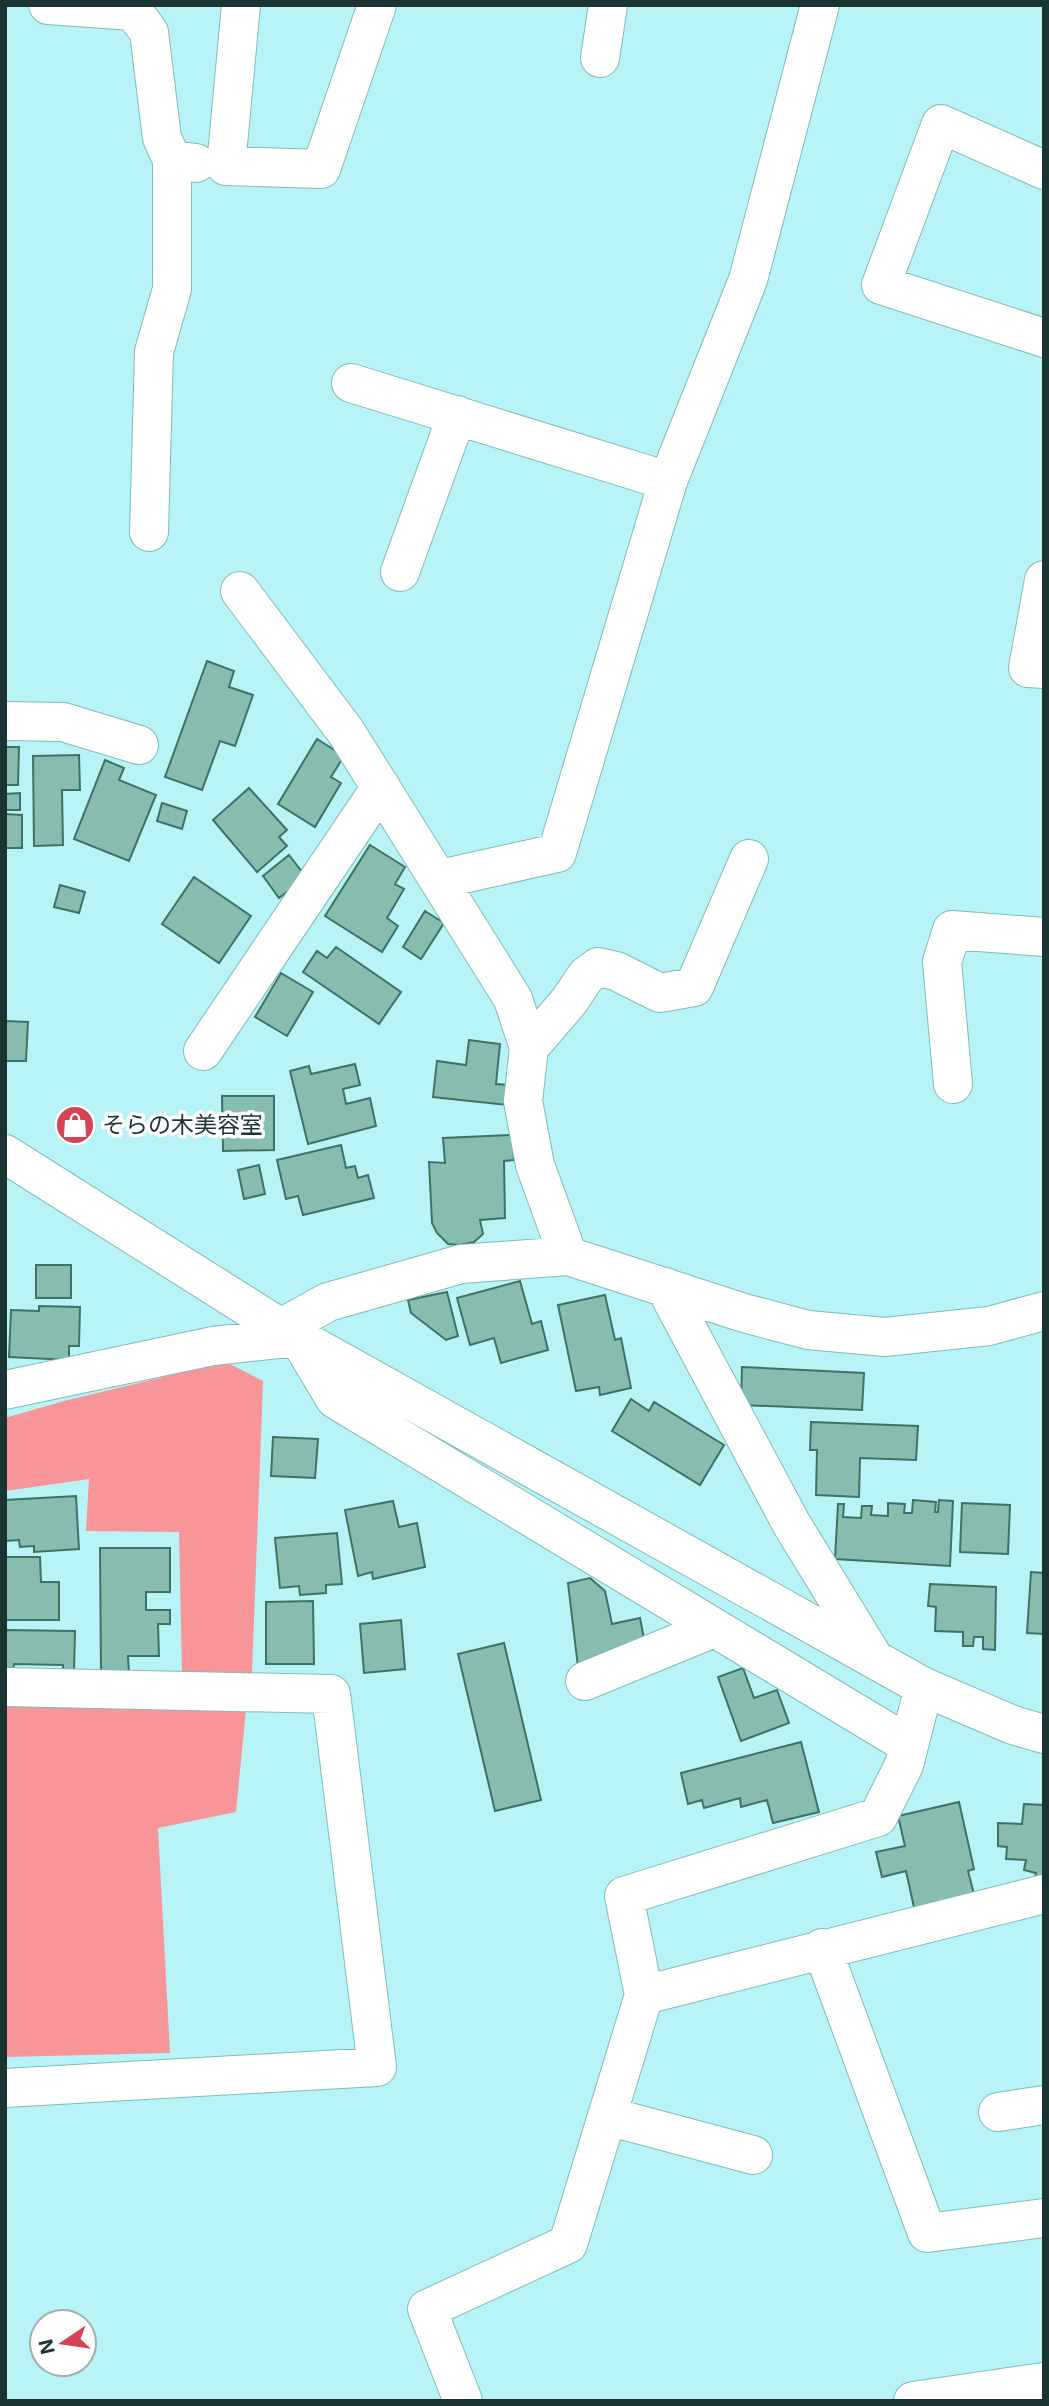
<svg xmlns="http://www.w3.org/2000/svg" width="1049" height="2406" font-family="Inter,'Noto Sans JP',sans-serif">
	<style>
		.green { fill: #f79598 }
		.building { fill: #87bdb0; stroke: #3e7267; stroke-width: 2 }
		.lines { fill: none; stroke-linecap: round; stroke-linejoin: round }
		.minor-casing { stroke: #82bbbd; stroke-width: 40 }
		.minor { stroke: #fff; stroke-width: 38 }
		.labels { text-anchor: middle; dominant-baseline: central; stroke-width: 7; stroke-linejoin: round; paint-order: stroke }
		.poi-label { font-size: 23px; fill: #1c3334; stroke: #fff; text-anchor: start }
	</style>
	<rect width="100%" height="100%" fill="#b8f4f5"/>
	<path class="green" d="M226,1362L263,1381L252,1673H182L179,1532L86,1531L89,1479L5,1491V1418L64,1401Z
		M5,1705L246,1709L236,1812L158,1828L170,2053L5,2057Z"/>
	<path class="building" d="M207,661L234,671L229,687L253,695L235,746L220,741L202,790L165,777Z
		M317,739L344,756L331,777L341,783L315,827L278,804Z
		M5,747H19L18,785H5Z
		M79,755L80,790H62L63,845L34,846L33,756Z
		M105,760L124,768L119,780L156,795L129,861L74,839Z
		M249,788L287,830L279,837L287,846L257,872L213,820Z
		M20,793V810H5V794Z
		M162,803L187,811L182,829L157,821Z
		M5,814L22,815V848H5Z
		M370,845L405,867L395,884L404,889L387,918L398,926L382,952L325,916Z
		M289,855L306,877L279,898L263,876Z
		M194,877L251,916L219,963L162,924Z
		M60,885L85,892L79,913L54,907Z
		M425,911L444,923L421,959L403,947Z
		M336,947L401,992L379,1024L303,972L317,951L327,958Z
		M281,973L313,992L287,1036L255,1017Z
		M5,1021L28,1022L26,1061H5Z
		M469,1040L500,1044L496,1084L509,1085L507,1105L433,1097L437,1061L466,1065Z
		M355,1064L360,1085L343,1089L346,1104L370,1098L376,1126L308,1144L290,1071L309,1066L311,1074Z
		M222,1096H274V1150L223,1151Z
		M512,1135L514,1160L504,1161L505,1218L480,1220L483,1234L474,1242L460,1245L448,1244L437,1233L432,1223L429,1162L445,1163L443,1138Z
		M341,1145L346,1168L355,1166L358,1178L368,1175L374,1198L303,1215L298,1196L286,1199L277,1160Z
		M259,1165L265,1194L244,1199L238,1170Z
		M36,1265H71V1298H36Z
		M520,1281L532,1324L541,1321L548,1350L501,1363L494,1338L470,1345L457,1298Z
		M447,1292L458,1336L446,1340L411,1313L408,1300Z
		M605,1295L615,1340L621,1338L631,1388L600,1395L599,1387L576,1391L558,1305Z
		M39,1306L80,1307L79,1346H69V1360L9,1357L11,1310L39,1311Z
		M742,1367L864,1373L862,1410L741,1405Z
		M631,1399L649,1411L654,1402L724,1445L700,1485L612,1431Z
		M811,1422L918,1426L916,1460L860,1458L859,1497L816,1495L817,1450H810Z
		M273,1437L318,1439L315,1478L271,1476Z
		M76,1496L79,1549L34,1552V1546L20,1547L19,1540L5,1541V1500Z
		M913,1500L936,1502L935,1512H938L939,1500L953,1501L950,1566L835,1559L838,1504H844L843,1517L861,1518L862,1506H872L871,1515L888,1516V1503L905,1504L904,1513H912Z
		M393,1501L399,1527L417,1523L425,1567L373,1579L372,1572L358,1576L345,1510Z
		M962,1503L1010,1505L1008,1554L960,1552Z
		M337,1533L342,1584L326,1585V1593L300,1595L299,1586L280,1588L275,1538Z
		M100,1548H170V1592H146V1610H170V1624H158L159,1656H128L129,1674H101Z
		M5,1557H40L41,1582H59V1620H5Z
		M1031,1572L1044,1573V1634L1027,1633Z
		M590,1578L605,1591L612,1624L640,1618L644,1639L578,1667L568,1583Z
		M930,1584L996,1587L995,1650L983,1649V1637H974L973,1646H963V1632L935,1631L936,1607L928,1606Z
		M313,1601L314,1664H266V1602Z
		M401,1620L405,1669L364,1673L360,1624Z
		M5,1630L75,1631L74,1673H63V1665L14,1664L13,1671H5Z
		M504,1643L541,1800L495,1811L458,1654Z
		M743,1668L754,1698L777,1690L789,1723L741,1741L718,1677Z
		M801,1742L819,1812L773,1823L767,1800L741,1807L740,1798L704,1808L702,1800L688,1804L681,1773Z
		M959,1802L974,1869L968,1871L975,1898L915,1912L906,1871L882,1877L876,1852L905,1846L898,1816Z
		M1024,1804L1044,1805V1882L1034,1881L1036,1873L1024,1870L1026,1860L1006,1859L1007,1847L998,1846V1823L1022,1824Z"/>
	<g class="lines">
		<g class="minor-casing">
			<path id="minor" d="M48,5L133,11L149,32L162,138L172,160L196,163
				M241,5L226,166L321,169L377,5
				M600,58L608,5
				M1044,170L941,124L881,285L1044,338
				M351,383L668,481
				M149,532L154,352L172,289V160
				M400,572L457,415
				M1044,580L1028,668L1044,669
				M240,591L346,732L513,999L529,1048L523,1101L535,1165L568,1256
				M5,721L63,722L139,745
				M440,879L557,853L668,481L748,280L820,5
				M529,1048L570,1000L586,976L598,967L616,971L660,993L694,987L749,859
				M203,1051L381,787
				M953,1084L942,962L952,930L1044,937
				M5,1154L281,1328L924,1687L1013,1725L1044,1734
				M665,1287L791,1523L873,1657
				M281,1328L328,1302L461,1264L568,1256L744,1313L808,1330L885,1337L989,1326L1044,1311
				M5,1390L213,1346L298,1337L335,1399L909,1745
				M585,1681L714,1628
				M5,1687L331,1694L377,2067L5,2088
				M822,1948L927,2233L1044,2218
				M644,1995L1044,1894
				M998,2112L1044,2105
				M607,2116L753,2155
				M463,2401L427,2309L568,2244L644,1995L624,1896L878,1817L904,1765L924,1687
				M913,2401L1044,2382"/>
		</g>
		<use href="#minor" class="minor"/>
	</g>
	<defs>
		<g id="shop-disc" transform="scale(2.0125)"><circle r="9.5" fill="#d54455" stroke="#fff"/><path d="M-5-2.5h2.3a2.7 3.5 0 0 1 5.4 0H5L5.5 6h-11ZM-1.5-2.5h3a1.5 2.3 0 0 0-3 0Z" fill="#fff"/></g>
	</defs>
	<g fill-rule="evenodd">
		<use href="#shop-disc" x="75" y="1125"/>
	</g>
	<g class="labels">
		<g class="poi-label">
			<text x="102" y="1125">そらの木美容室</text>
		</g>
	</g>
	<rect width="1049" height="2406" fill="none" stroke="#1c3334" stroke-width="14"/>
	<g transform="translate(63 2343) rotate(257)"><circle r="33" fill="#ffffff" stroke="#a4adae" stroke-width="2"/>
	<path d="M0-5L12 26L0 18L-12 26Z" fill="#d54455"/>
	<text y="-10" font-size="19" font-weight="bold" text-anchor="middle" fill="#1c3334">N</text>
	</g>
</svg>
